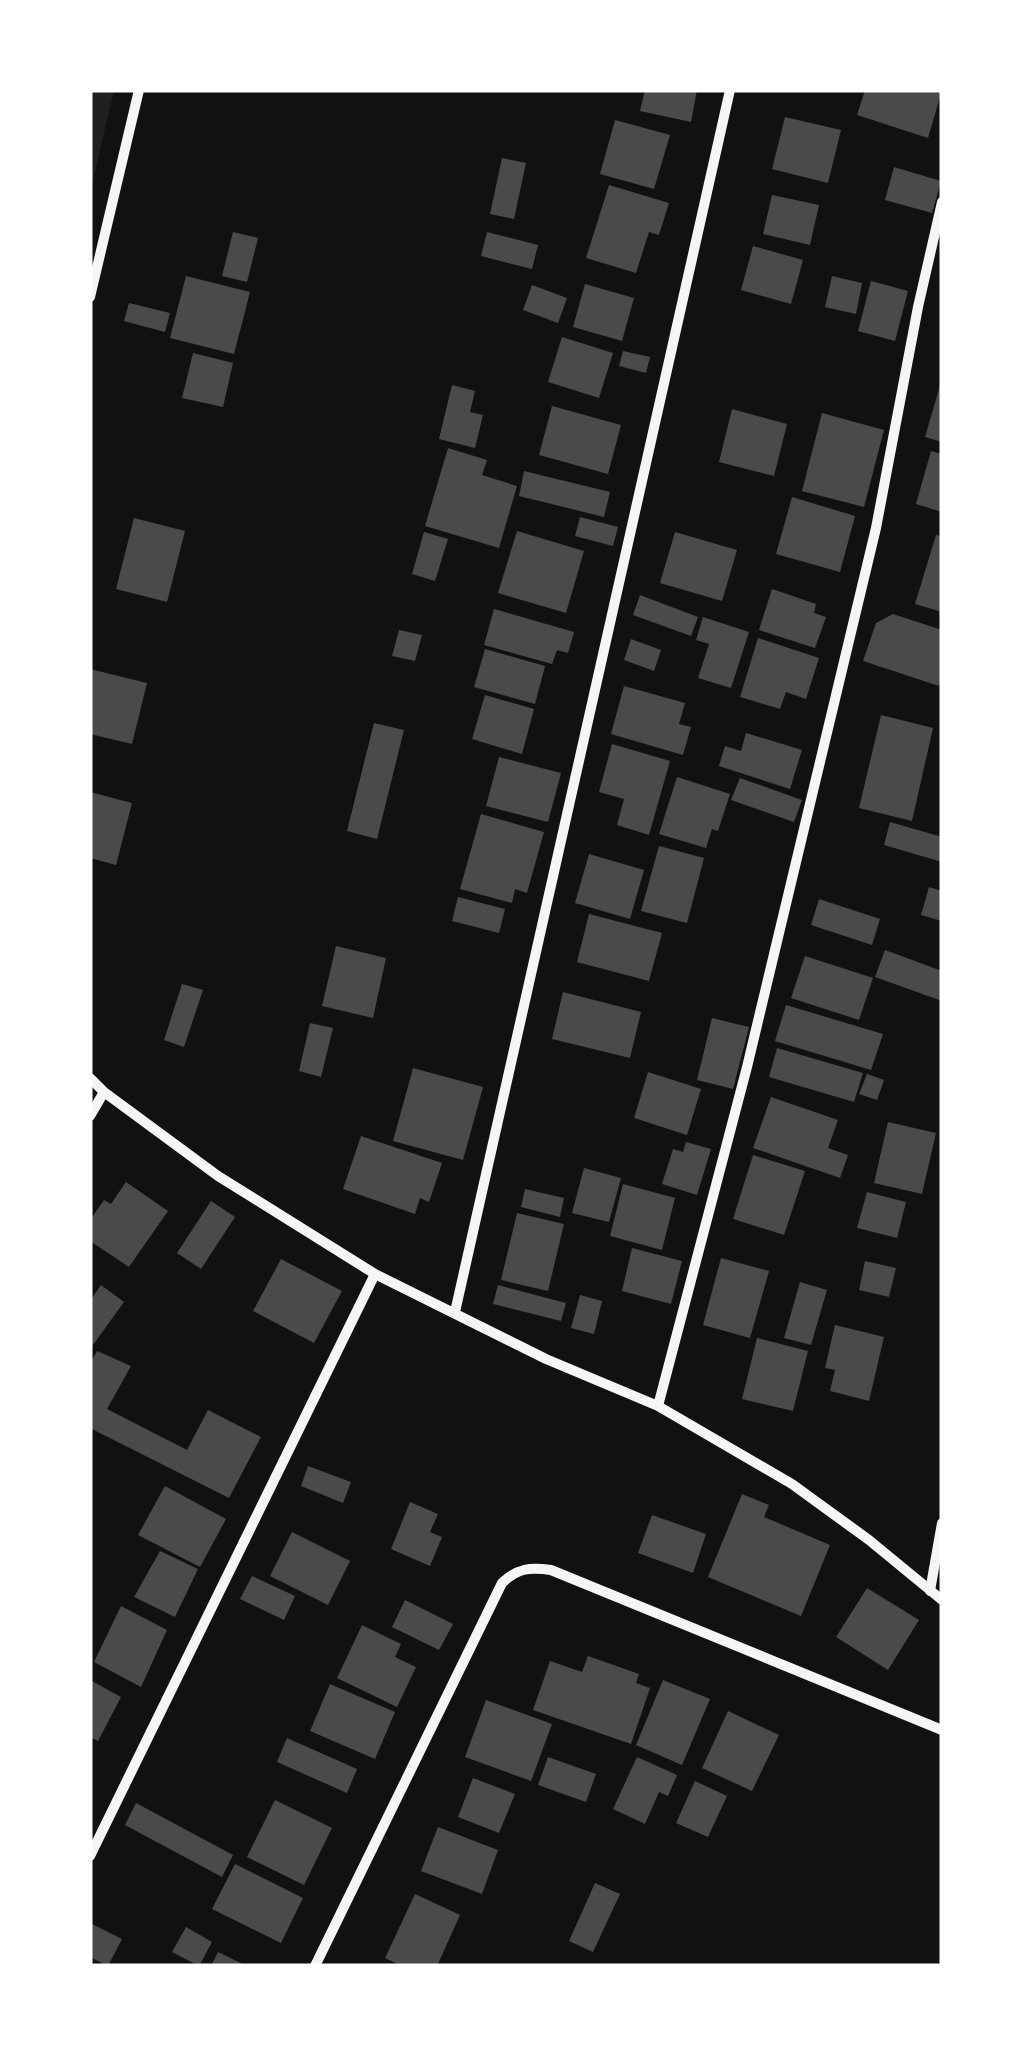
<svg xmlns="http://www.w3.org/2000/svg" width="1032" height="2056" font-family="'Alegreya Sans',sans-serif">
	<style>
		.green { fill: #202020 }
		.building { fill: #4a4a4a }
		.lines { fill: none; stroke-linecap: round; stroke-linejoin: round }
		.minor { stroke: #f5f5f5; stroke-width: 10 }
	</style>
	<rect width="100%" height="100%" fill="#111"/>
	<path class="green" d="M90,90H114L90,194Z"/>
	<path class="building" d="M645,90H697L691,122L640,111Z
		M865,90H942L928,138L857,115Z
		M785,117L841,130L828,183L772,169Z
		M615,120L670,135L654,189L600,174Z
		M502,158L526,163L514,219L490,214Z
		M894,167L941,181L932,213L885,200Z
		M609,185L669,203L659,235L649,232L636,273L586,258Z
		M772,195L819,205L810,245L763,234Z
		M233,232L258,238L247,282L222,276Z
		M487,232L538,245L532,269L481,256Z
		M753,246L803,260L791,304L741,290Z
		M186,276L250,292L234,354L170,338Z
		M832,276L862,283L856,314L825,307Z
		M871,281L908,291L895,341L858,331Z
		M585,284L634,298L622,341L573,327Z
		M532,285L567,298L558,323L523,310Z
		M129,303L170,313L165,332L124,321Z
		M562,337L613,353L599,398L548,382Z
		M623,351L650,357L646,373L619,366Z
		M193,353L233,363L223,407L182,398Z
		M941,382H942V442L925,437Z
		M452,385L475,391L470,412L483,415L475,448L439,439Z
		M552,406L621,425L608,474L539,455Z
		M732,409L787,424L774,476L719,462Z
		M822,413L884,430L864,507L802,491Z
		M448,448L487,460L482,475L517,486L499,548L425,526Z
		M931,451L942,454V512L916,504Z
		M524,471L610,492L604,517L519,496Z
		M792,497L855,516L840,572L776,554Z
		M580,517L618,527L613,546L575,536Z
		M134,518L185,531L167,602L116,589Z
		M517,531L584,551L566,613L498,593Z
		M424,532L448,539L435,581L412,574Z
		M675,532L737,550L722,601L660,583Z
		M936,535L942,536V612L915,604Z
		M772,589L816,604L814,613L826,617L815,648L759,630Z
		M640,595L698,617L691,636L633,615Z
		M494,609L574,632L568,653L557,650L552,664L484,645Z
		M893,614L942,630V677L939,686L863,661L876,623Z
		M703,617L749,632L731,688L698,678L709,644L696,640Z
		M399,630L422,635L415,661L392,656Z
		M758,638L819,658L806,699L786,692L780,709L740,697Z
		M631,639L661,650L654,671L624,660Z
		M485,649L545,666L535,704L474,687Z
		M90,669L147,683L132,744L90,734Z
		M624,686L685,703L679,724L691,727L683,755L611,734Z
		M485,695L534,709L522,754L472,739Z
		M881,715L933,728L912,821L859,808Z
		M374,723L404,730L377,839L347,831Z
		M746,733L802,750L790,789L719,766L725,746L741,751Z
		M612,744L670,761L649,835L617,825L624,799L599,792Z
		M499,757L561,773L548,822L486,806Z
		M677,777L730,794L718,831L712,829L706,848L659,834Z
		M740,778L802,800L794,822L731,800Z
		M90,792L132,803L116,865L90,858Z
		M481,814L544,832L527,893L515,889L512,903L460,889Z
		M890,822L942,837V862L884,845Z
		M659,846L704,858L687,923L641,911Z
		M589,854L644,870L630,919L575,903Z
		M929,887L942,891V921L921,915Z
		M458,897L505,909L499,933L452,921Z
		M819,899L880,919L872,945L811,925Z
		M589,914L662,933L649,981L577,962Z
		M336,946L386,958L373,1018L322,1006Z
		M885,950L942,971V1001L875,977Z
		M805,956L873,978L859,1020L791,998Z
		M182,984L203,990L184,1047L164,1040Z
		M563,992L641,1012L630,1058L552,1039Z
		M786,1005L883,1034L871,1070L775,1041Z
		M712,1018L749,1027L733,1089L697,1080Z
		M310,1023L333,1028L321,1077L299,1071Z
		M777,1048L863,1073L854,1102L769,1077Z
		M413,1068L483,1087L463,1160L393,1141Z
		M648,1072L701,1089L687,1135L634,1118Z
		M867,1074L884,1080L877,1100L859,1094Z
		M771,1097L838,1120L828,1148L848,1155L840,1178L753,1148Z
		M888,1122L936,1133L922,1194L874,1183Z
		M361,1136L442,1163L429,1202L420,1198L415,1214L343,1189Z
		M686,1142L711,1149L697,1195L662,1184L673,1149L683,1152Z
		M753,1155L805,1171L784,1235L733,1219Z
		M584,1168L621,1178L609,1222L572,1213Z
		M126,1182L168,1211L129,1267L90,1241V1220L104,1200L111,1204Z
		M623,1184L675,1198L662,1250L610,1236Z
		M525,1189L564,1198L560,1217L521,1207Z
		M867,1192L906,1202L897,1238L857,1228Z
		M211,1201L235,1217L201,1269L177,1253Z
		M517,1213L564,1224L548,1291L501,1280Z
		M632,1248L682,1261L671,1304L622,1291Z
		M721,1258L769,1271L750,1338L703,1325Z
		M281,1259L342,1291L314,1343L253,1311Z
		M865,1261L896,1268L889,1297L859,1290Z
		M800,1282L827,1290L811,1345L784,1338Z
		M101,1285L124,1302L90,1349V1301Z
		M498,1285L566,1303L561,1321L493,1304Z
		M580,1295L602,1301L594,1334L571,1328Z
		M835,1325L884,1337L869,1401L830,1391L835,1370L825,1368Z
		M757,1338L808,1351L793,1411L742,1399Z
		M97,1351L131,1366L107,1409L187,1450L208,1410L261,1437L229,1498L90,1428V1363Z
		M308,1466L351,1482L343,1503L301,1486Z
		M165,1486L226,1519L200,1567L138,1535Z
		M742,1494L769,1505L764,1517L830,1545L801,1616L708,1577Z
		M410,1502L438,1514L430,1532L442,1537L430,1566L391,1549Z
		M652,1515L706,1534L693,1573L638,1553Z
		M292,1532L350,1561L328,1605L270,1576Z
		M160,1551L198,1569L175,1617L134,1597Z
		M252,1576L295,1596L284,1620L240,1599Z
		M867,1588L919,1620L888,1670L836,1637Z
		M405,1600L453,1624L439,1650L392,1627Z
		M121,1606L167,1630L141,1687L94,1662Z
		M362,1625L401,1644L395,1657L416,1667L397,1707L337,1678Z
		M588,1656L639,1674L636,1683L650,1688L631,1744L533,1710L550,1661L582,1672Z
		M90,1680L121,1697L98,1741L90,1737Z
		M663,1680L710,1699L682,1765L636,1745Z
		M330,1684L395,1712L375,1759L310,1731Z
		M486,1700L552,1724L531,1781L465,1757Z
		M728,1711L779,1735L752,1791L702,1768Z
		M287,1738L357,1769L347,1793L277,1762Z
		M548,1757L596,1774L586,1802L538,1785Z
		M637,1757L677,1775L668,1796L659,1792L645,1824L613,1809Z
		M473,1778L515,1794L499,1833L458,1817Z
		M695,1781L727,1796L708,1837L676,1823Z
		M275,1800L332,1828L304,1885L247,1857Z
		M136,1803L233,1855L222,1877L125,1825Z
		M438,1827L498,1850L482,1894L421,1871Z
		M235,1864L303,1898L281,1943L212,1909Z
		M595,1883L620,1894L593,1952L569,1941Z
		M415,1894L460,1915L437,1966H402L385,1958Z
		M90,1923L122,1939L108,1966L90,1957Z
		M186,1927L212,1942L199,1966L172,1952Z
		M218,1952L247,1966H211Z"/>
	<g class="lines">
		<path class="minor" d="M90,297L139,90
			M90,1078L104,1092L218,1176L375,1274L546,1359L658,1406L792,1484L869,1540L942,1600
			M90,1116L104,1092
			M455,1312L730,90
			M658,1406L747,1067L876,528L918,307L942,202
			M930,1591L942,1523
			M90,1856L375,1274
			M315,1966L502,1583C518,1568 530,1567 551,1570L942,1730"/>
	</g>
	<rect width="1032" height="2056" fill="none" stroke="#ffffff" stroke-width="185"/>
</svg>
